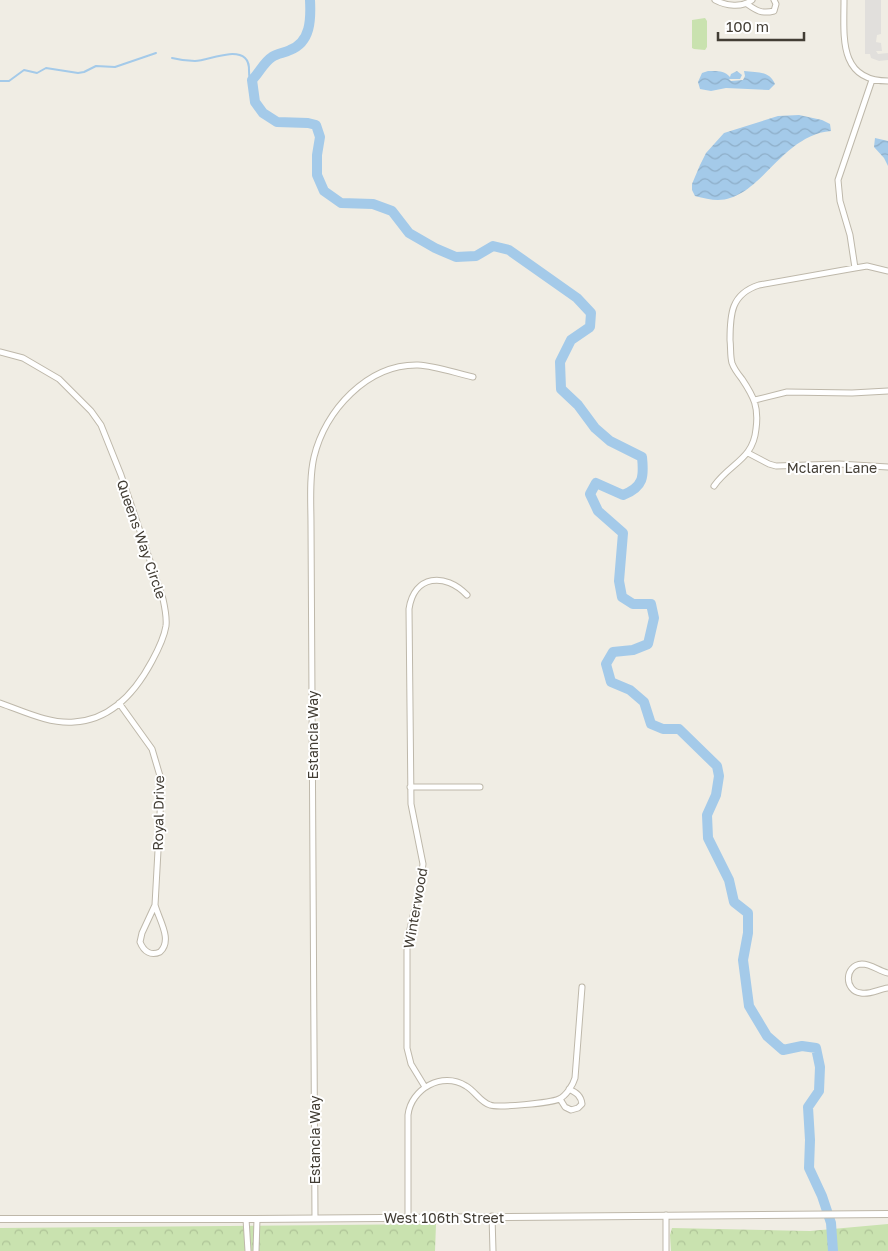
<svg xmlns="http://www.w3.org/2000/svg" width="888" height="1251" font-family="'Golos Text',sans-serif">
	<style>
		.forest { fill: url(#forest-crowns) }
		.garden { fill: #c9e2af }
		.parking { fill: #e1dfdc }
		.water { fill: url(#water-waves) }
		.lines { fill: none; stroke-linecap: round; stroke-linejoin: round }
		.stream { stroke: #a4cae9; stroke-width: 2 }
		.river { stroke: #a4cae9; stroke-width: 10 }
		.minor-casing { stroke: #beb8aa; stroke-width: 7 }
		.tertiary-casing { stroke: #beb8aa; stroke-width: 8 }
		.minor { stroke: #fff; stroke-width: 5 }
		.tertiary { stroke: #fff; stroke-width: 6 }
		.labels { text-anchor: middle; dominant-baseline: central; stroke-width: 4; stroke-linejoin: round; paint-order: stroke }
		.street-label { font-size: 14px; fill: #423d34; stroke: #fff }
	</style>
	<defs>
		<pattern id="forest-crowns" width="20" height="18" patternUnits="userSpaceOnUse" patternTransform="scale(1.25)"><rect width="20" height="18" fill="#c9e2af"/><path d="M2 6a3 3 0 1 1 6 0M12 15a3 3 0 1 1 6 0" fill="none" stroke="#aec397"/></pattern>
		<pattern id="water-waves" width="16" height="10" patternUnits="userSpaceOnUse" patternTransform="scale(1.25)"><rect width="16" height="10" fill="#a4cae9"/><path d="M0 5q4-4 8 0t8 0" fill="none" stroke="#8eaec8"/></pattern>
	</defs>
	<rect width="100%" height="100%" fill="#f0ede4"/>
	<path class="forest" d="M436,1224L435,1251H0V1228Z
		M888,1224V1251H671L670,1235L672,1228L810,1231Z"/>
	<path class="garden" d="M705,18L707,21V47L705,50L694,49L692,48V20Z"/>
	<path class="parking" d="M865,0H881V34L877,35L876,42L881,43L882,51H876L878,54L888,53V60L879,61L871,58L870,54H865Z"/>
	<path class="water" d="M708,71C717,71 724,70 730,77L731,74L737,71L742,75L740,79H729L731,81L743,80L745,76L744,71C757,73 769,70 775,84L769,90L726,88L711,91L700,89L698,82L702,73Z
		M799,115L822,120L830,124L831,131C781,135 761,199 718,200C711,200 703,198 695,196L692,190V184L700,165L706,153L724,133L778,116Z
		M875,138L888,141V166L884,158L874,147Z"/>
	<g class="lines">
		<path class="stream" d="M172,58C180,60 187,61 195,61C209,60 234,48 245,58C253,65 245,76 253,83
			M0,81H9L24,70L37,73L46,68L78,73L84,72L96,66L115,67L156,53"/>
		<path class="river" d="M310,0C311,19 311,42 290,50C285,53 277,53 272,57C264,62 259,73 252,80L255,102L263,113L277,122L308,123L316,125L320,137L317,155V175L324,191L341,203L373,204L392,211L409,233L435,248L456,257L476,256L493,246L509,250L577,298L591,313L590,327L571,340L560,362L561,389L578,405L595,428L610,441L642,457C644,476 644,487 623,495L596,483L590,494L598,511L623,533L619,581L622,597L633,604H651L654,618L648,644L633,650L613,652L606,664L611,682L630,690L644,702L651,724L663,729H679L717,766L719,776L716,795L707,815L708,838L729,880L734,902L748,913V933L743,960L749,1006L767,1036L783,1050L802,1046L816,1048L820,1067L819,1091L808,1107L810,1140L809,1168L822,1196L831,1223L833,1251"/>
		<g class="minor-casing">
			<path id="minor" d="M715,0C726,6 742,8 752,0
				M844,0C844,36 838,81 888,81
				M747,4C757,11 762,14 774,11L776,4L774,0
				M855,268L850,235L840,201L838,180L872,80
				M0,352L23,358L59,379L91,411L101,425L121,475L163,599C165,608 167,617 166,626C164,638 158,650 152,661C136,691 111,720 74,722C49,724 23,711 0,703
				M755,400L787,392L852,393L888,391
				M748,453L769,464L776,466L839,464L888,467
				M714,486C730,463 753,460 756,429C759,407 754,397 742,379C738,374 734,369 732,363C730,356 731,348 730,340C730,314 731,294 759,285L855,268L867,266L888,271
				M119,703L152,749L160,776L161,796L155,905
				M410,787H480
				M155,905C159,920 173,940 160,952C151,956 144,952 140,942L142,933Z
				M888,973C879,971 871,964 862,964C844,965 844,991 861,993C870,995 879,989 888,988
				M425,1087L411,1064L407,1048V942L420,886L423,864L411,804L409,609C414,575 445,572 467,595
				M560,1099L565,1107L571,1110L578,1108L582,1104C581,1096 577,1093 569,1089
				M492,1216L493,1251
				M408,1217V1115C411,1089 442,1071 466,1086C475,1091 480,1102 490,1105C498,1108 551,1103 559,1099C566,1096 573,1085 575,1078L582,987
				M315,1218L311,525C311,503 309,478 314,457C325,411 367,364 418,365C436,366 455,373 473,377
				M246,1219L248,1251
				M256,1251L257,1219
				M666,1251V1215"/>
		</g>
		<g class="tertiary-casing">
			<path id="tertiary" d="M0,1219H251L888,1214"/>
		</g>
		<use href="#minor" class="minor"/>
		<use href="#tertiary" class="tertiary"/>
	</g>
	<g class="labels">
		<g class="street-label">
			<text x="832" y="467">Mclaren Lane</text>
			<text transform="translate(142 539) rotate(71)">Queens Way Circle</text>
			<text transform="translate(312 735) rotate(-90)">Estancia Way</text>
			<text transform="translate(158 813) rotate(-89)">Royal Drive</text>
			<text transform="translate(415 908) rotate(-80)">Winterwood</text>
			<text transform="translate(314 1140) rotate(-90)">Estancia Way</text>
			<text x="444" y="1217">West 106th Street</text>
		</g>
	</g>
	<path d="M718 32v8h86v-8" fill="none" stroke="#423d34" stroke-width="2.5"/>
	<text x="726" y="32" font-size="15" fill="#423d34" stroke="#ffffff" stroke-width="4" paint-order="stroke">100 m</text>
</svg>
